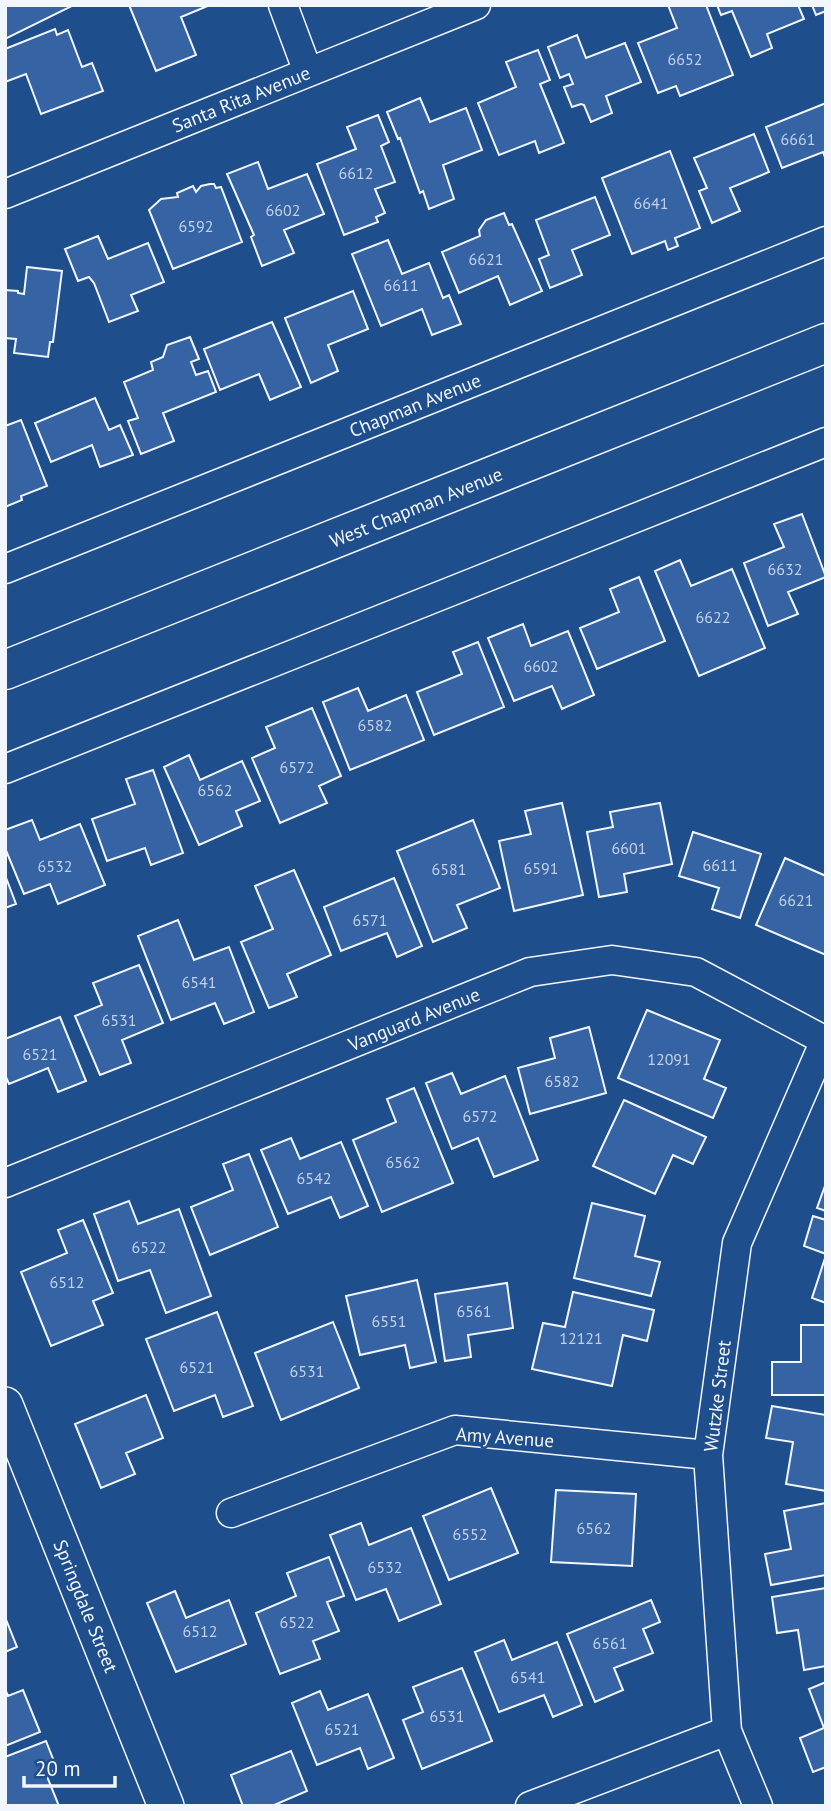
<svg xmlns="http://www.w3.org/2000/svg" width="831" height="1811" font-family="'PT Sans',sans-serif">
	<style>
		.building { fill: #3563a3; stroke: #f2f6ff; stroke-width: 2 }
		.lines { fill: none; stroke-linecap: round; stroke-linejoin: round }
		.minor-casing { stroke: #f2f6ff; stroke-width: 31 }
		.tertiary-casing { stroke: #f2f6ff; stroke-width: 38 }
		.primary-casing { stroke: #f2f6ff; stroke-width: 41 }
		.minor { stroke: #1f4e8c; stroke-width: 28 }
		.tertiary { stroke: #1f4e8c; stroke-width: 35 }
		.primary { stroke: #1f4e8c; stroke-width: 38 }
		.labels { text-anchor: middle; dominant-baseline: central; stroke-width: 5; stroke-linejoin: round; paint-order: stroke }
		.number-label { font-size: 16px; fill: #c3d1e8 }
		.street-label { font-size: 19px; fill: #f2f6ff; stroke: #1f4e8c }
	</style>
	<rect width="100%" height="100%" fill="#1f4e8c"/>
	<path class="building" d="M5,5H72V6L5,39Z
		M129,5H210L181,17L196,55L156,71Z
		M668,5H706L733,75L680,96L676,86L658,93L638,43L677,28Z
		M717,5H798L804,19L767,34L772,48L751,57L732,11L721,15Z
		M812,5H826V11L816,15Z
		M55,29L57,35L68,30L82,67L92,63L103,91L41,114L26,74L5,82V49Z
		M577,35L586,58L625,43L641,82L606,96L612,113L591,122L584,105L581,104L572,107L564,87L573,84L569,74L560,78L548,47Z
		M538,50L550,80L540,84L564,143L539,153L535,141L499,155L478,103L516,87L506,62Z
		M420,98L430,122L466,108L482,150L443,165L454,199L429,209L423,191L420,193L400,138L398,139L387,112Z
		M826,103V160L823,152L782,168L766,127Z
		M378,115L389,142L381,146L395,182L375,189L385,213L376,217L378,222L344,235L317,164L356,149L347,127Z
		M754,134L769,172L730,188L740,211L712,223L699,191L707,188L694,158Z
		M670,151L700,228L675,238L678,246L668,250L665,241L632,254L602,178Z
		M258,162L268,189L307,174L324,214L284,230L294,253L262,266L251,237L254,235L227,174Z
		M210,184H214L216,188L221,187L242,242L173,269L149,210L161,199L178,197L177,193L193,186L196,192L201,186Z
		M595,197L610,235L572,250L582,275L550,288L539,259L549,255L536,220Z
		M504,213L509,225L512,224L542,291L510,305L498,276L459,293L442,252L480,236L479,230L486,220Z
		M98,236L108,259L148,243L164,282L131,295L138,311L109,322L94,283L89,277L78,281L65,249Z
		M388,240L402,274L429,263L443,298L449,295L461,324L432,335L422,309L381,326L352,254Z
		M27,267L62,271L53,342H50L48,357L14,353L16,339L5,338V290L18,291V293L24,294Z
		M353,291L368,329L328,345L338,371L311,383L285,318Z
		M272,322L301,387L270,400L259,374L220,390L204,349Z
		M190,337L199,359L191,362L196,375L208,371L216,392L163,413L174,441L141,454L128,421L138,418L124,382L153,370L151,362L163,357L167,345Z
		M95,398L109,430L120,425L133,455L100,467L92,445L51,462L35,423Z
		M21,420L47,486L21,496L22,500L5,507V426Z
		M802,514L826,577L788,592L798,614L768,626L744,563L784,547L774,524Z
		M680,560L691,586L732,569L765,648L699,676L655,571Z
		M639,577L665,641L597,669L580,628L619,612L610,589Z
		M523,624L531,646L568,631L594,695L562,709L552,686L514,701L488,638Z
		M478,642L504,707L434,735L417,692L462,674L453,652Z
		M358,688L368,711L406,695L424,740L350,770L323,702Z
		M312,708L341,776L319,786L327,803L280,823L252,758L275,748L266,727Z
		M189,755L200,780L242,761L260,801L236,811L242,826L199,845L164,767Z
		M153,770L183,853L151,865L145,848L107,861L92,819L135,804L126,779Z
		M562,803L583,895L514,911L499,841L531,834L525,811Z
		M660,803L672,864L624,874L627,892L599,897L587,832L613,827L610,812Z
		M32,820L40,840L80,824L105,885L58,904L50,884L24,894L5,848V830Z
		M473,820L500,888L457,905L467,928L433,942L397,851Z
		M693,832L761,854L740,918L712,909L719,888L679,876Z
		M785,858L826,876V955L756,925Z
		M294,870L331,955L287,974L297,997L269,1008L241,942L273,929L255,886Z
		M5,875L16,904L5,908Z
		M394,878L422,946L397,957L387,933L341,951L324,907Z
		M178,920L194,960L229,947L254,1012L224,1024L215,1003L171,1020L138,936Z
		M139,965L163,1023L122,1040L131,1063L100,1075L75,1016L102,1005L93,983Z
		M647,1010L720,1040L704,1079L726,1088L713,1118L618,1078Z
		M60,1017L86,1081L58,1092L48,1068L9,1084L5,1075V1039Z
		M589,1027L606,1093L530,1114L518,1068L555,1058L550,1038Z
		M452,1073L461,1094L505,1076L538,1160L494,1177L478,1138L452,1149L426,1083Z
		M414,1088L453,1183L382,1212L353,1140L396,1122L387,1099Z
		M624,1100L706,1137L693,1164L673,1155L655,1194L593,1166Z
		M291,1138L300,1159L341,1142L368,1206L340,1218L331,1197L288,1214L261,1150Z
		M249,1154L278,1227L210,1255L191,1207L233,1190L223,1164Z
		M826,1183V1211L817,1208Z
		M129,1201L138,1224L179,1209L211,1296L166,1313L150,1270L118,1281L94,1214Z
		M592,1203L645,1216L635,1256L660,1262L651,1296L574,1278Z
		M813,1216L826,1220V1254L804,1246Z
		M83,1220L113,1293L93,1301L103,1325L51,1346L21,1272L67,1253L58,1230Z
		M826,1255V1303L812,1298Z
		M417,1280L436,1362L410,1368L405,1345L360,1355L346,1296Z
		M507,1283L513,1328L468,1335L471,1357L445,1361L435,1294Z
		M573,1292L654,1310L647,1341L623,1335L612,1386L532,1369L543,1323L565,1327Z
		M217,1312L253,1406L223,1417L215,1395L174,1411L146,1339Z
		M333,1322L359,1388L281,1420L255,1353Z
		M801,1325H826V1395H772V1362H801Z
		M146,1395L163,1438L126,1453L135,1474L101,1488L75,1424Z
		M772,1406L826,1415V1491L786,1484L793,1442L766,1438Z
		M491,1488L518,1553L449,1580L423,1516Z
		M556,1490L636,1494L632,1566L551,1562Z
		M826,1503V1575L771,1585L765,1554L791,1549L784,1511Z
		M361,1523L369,1545L411,1528L441,1604L399,1621L386,1589L356,1600L330,1535Z
		M329,1557L344,1596L327,1602L339,1631L313,1641L320,1659L280,1674L256,1613L296,1596L287,1573Z
		M826,1588V1666L804,1670L798,1630L777,1633L772,1597Z
		M175,1591L186,1618L229,1600L246,1644L176,1672L147,1603Z
		M651,1600L660,1622L643,1629L653,1653L614,1668L623,1690L595,1702L567,1634Z
		M5,1617L17,1647L5,1652Z
		M504,1640L512,1660L557,1642L582,1705L553,1717L544,1695L499,1712L475,1652Z
		M462,1668L492,1741L422,1769L403,1720L423,1712L413,1687Z
		M826,1682V1767L813,1772L800,1738L824,1728L809,1689Z
		M5,1689L8,1696L23,1690L40,1732L5,1746Z
		M320,1691L328,1710L368,1694L394,1758L368,1769L360,1748L317,1765L292,1703Z
		M46,1741L57,1769L46,1774L59,1806H5V1757Z
		M291,1751L307,1791L272,1806H243L231,1775Z"/>
	<g class="lines">
		<g class="minor-casing">
			<path id="minor" d="M283,5L308,72
				M5,194L476,5
				M5,569L826,241
				M5,769L826,442
				M5,1183L530,972L612,960L696,972L824,1040
				M231,1513L455,1430L708,1455
				M530,1806L727,1731
				M758,1806L727,1731L708,1455L737,1243L826,1038"/>
		</g>
		<g class="tertiary-casing">
			<path id="tertiary" d="M5,1405L166,1806"/>
		</g>
		<g class="primary-casing">
			<path id="primary" d="M5,670L826,343"/>
		</g>
		<use href="#minor" class="minor"/>
		<use href="#tertiary" class="tertiary"/>
		<use href="#primary" class="primary"/>
	</g>
	<g class="labels">
		<g class="number-label">
			<text x="685" y="59">6652</text>
			<text x="798" y="139">6661</text>
			<text x="356" y="173">6612</text>
			<text x="651" y="203">6641</text>
			<text x="283" y="210">6602</text>
			<text x="196" y="226">6592</text>
			<text x="486" y="259">6621</text>
			<text x="401" y="285">6611</text>
			<text x="785" y="569">6632</text>
			<text x="713" y="617">6622</text>
			<text x="541" y="666">6602</text>
			<text x="375" y="725">6582</text>
			<text x="297" y="767">6572</text>
			<text x="215" y="790">6562</text>
			<text x="629" y="848">6601</text>
			<text x="720" y="865">6611</text>
			<text x="55" y="866">6532</text>
			<text x="541" y="868">6591</text>
			<text x="449" y="869">6581</text>
			<text x="796" y="900">6621</text>
			<text x="370" y="920">6571</text>
			<text x="199" y="982">6541</text>
			<text x="119" y="1020">6531</text>
			<text x="40" y="1054">6521</text>
			<text x="669" y="1059">12091</text>
			<text x="562" y="1081">6582</text>
			<text x="480" y="1116">6572</text>
			<text x="403" y="1162">6562</text>
			<text x="314" y="1178">6542</text>
			<text x="149" y="1247">6522</text>
			<text x="67" y="1282">6512</text>
			<text x="474" y="1311">6561</text>
			<text x="389" y="1321">6551</text>
			<text x="581" y="1338">12121</text>
			<text x="197" y="1367">6521</text>
			<text x="307" y="1371">6531</text>
			<text x="594" y="1528">6562</text>
			<text x="470" y="1534">6552</text>
			<text x="385" y="1567">6532</text>
			<text x="297" y="1622">6522</text>
			<text x="200" y="1631">6512</text>
			<text x="610" y="1643">6561</text>
			<text x="528" y="1677">6541</text>
			<text x="447" y="1716">6531</text>
			<text x="342" y="1729">6521</text>
		</g>
		<g class="street-label">
			<text transform="translate(241 99) rotate(-22)">Santa Rita Avenue</text>
			<text transform="translate(415 405) rotate(-22)">Chapman Avenue</text>
			<text transform="translate(416 507) rotate(-22)">West Chapman Avenue</text>
			<text transform="translate(414 1019) rotate(-22)">Vanguard Avenue</text>
			<text transform="translate(717 1396) rotate(-83)">Wutzke Street</text>
			<text transform="translate(505 1437) rotate(4)">Amy Avenue</text>
			<text transform="translate(86 1606) rotate(68)">Springdale Street</text>
		</g>
	</g>
	<rect width="831" height="1811" fill="none" stroke="#f2f6ff" stroke-width="14"/>
	<path d="M24 1776v10h91v-10" fill="none" stroke="#f2f6ff" stroke-width="3.5"/>
	<text x="35" y="1776" font-size="21" fill="#f2f6ff" stroke="#1f4e8c" stroke-width="5" paint-order="stroke">20 m</text>
</svg>
